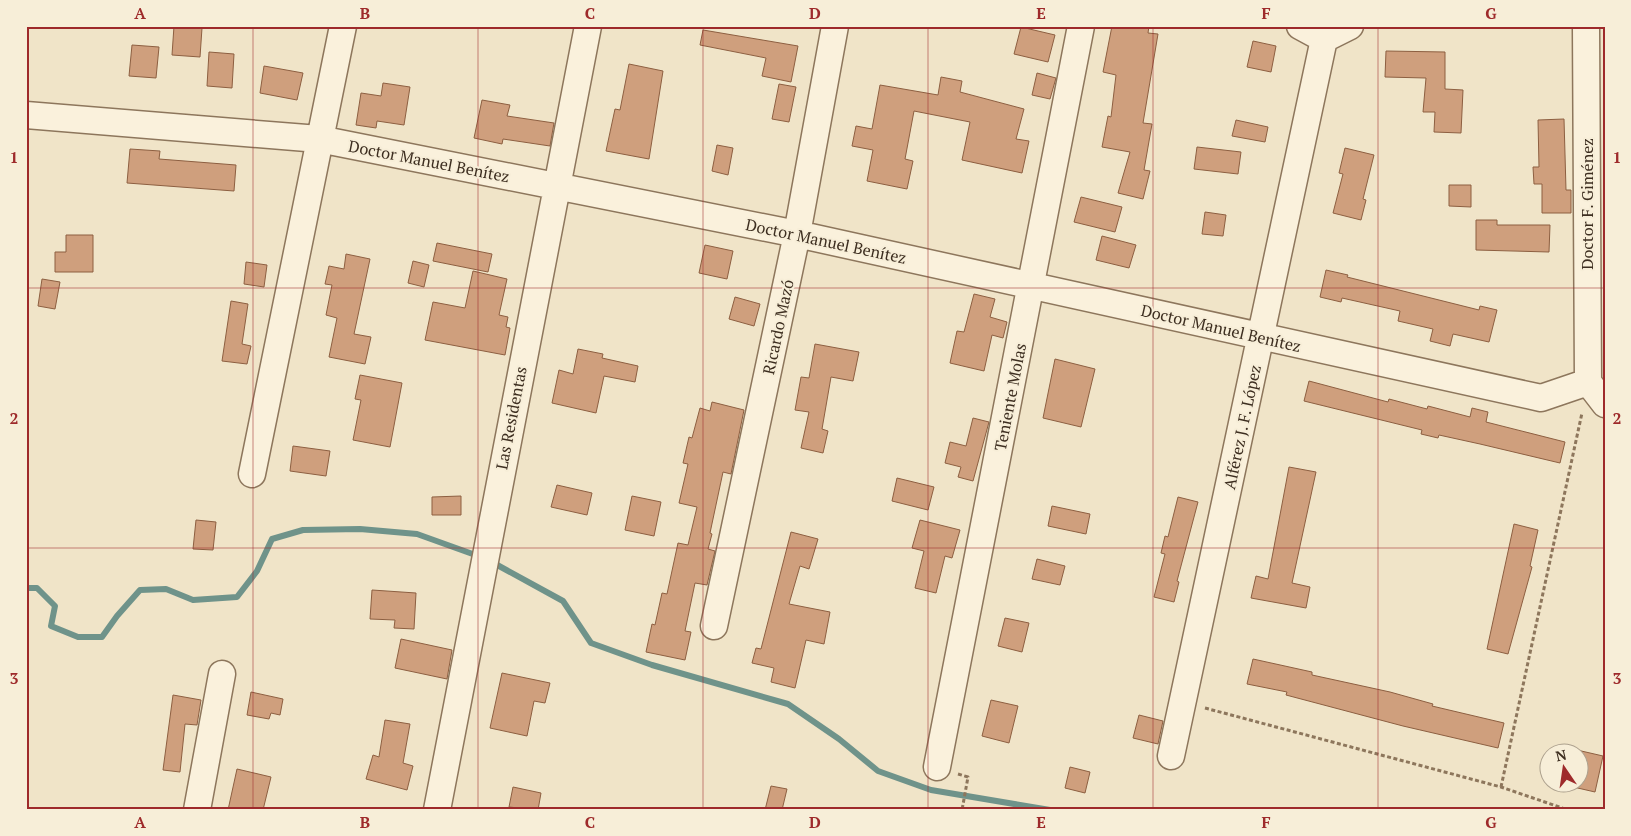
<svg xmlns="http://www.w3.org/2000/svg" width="1631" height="836" font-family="'PT Serif',serif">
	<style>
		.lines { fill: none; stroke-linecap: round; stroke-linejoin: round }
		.stream { stroke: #6f938a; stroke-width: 6 }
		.building { fill: #cf9f7d; stroke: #8d5f41 }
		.minor-casing { stroke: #8d765c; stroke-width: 29 }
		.path { stroke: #8d765c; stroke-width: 3; stroke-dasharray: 4 2.5; stroke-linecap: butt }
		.minor { stroke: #faf1dc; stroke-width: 26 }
		.grid { fill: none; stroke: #9e2a2b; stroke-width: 1; stroke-opacity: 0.55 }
		.labels { text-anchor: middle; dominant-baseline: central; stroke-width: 4; stroke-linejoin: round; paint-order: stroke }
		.street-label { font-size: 16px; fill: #3d2e20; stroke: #f7eed8 }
		.neatline { fill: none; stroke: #9e2a2b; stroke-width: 2 }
		.grid-label { font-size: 16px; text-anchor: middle; font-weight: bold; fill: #9e2a2b }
	</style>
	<rect width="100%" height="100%" fill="#f0e4c8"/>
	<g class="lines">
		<path class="stream" d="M490,561L563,601L591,643L652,665L788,704L839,739L878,771L931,790L1050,810
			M26,588H37L55,606L51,626L78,637H102L117,616L140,590L166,589L193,600L237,597L257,571L272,539L303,530L360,529L417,534L481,557"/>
	</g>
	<path class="building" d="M174,26L202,28L200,57L172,55Z
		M1112,26H1149L1148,33L1158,34L1143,123L1152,124L1144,170L1150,171L1143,199L1118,193L1130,152L1102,147L1108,116L1111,117L1116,75L1103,72Z
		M1021,27L1055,35L1048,62L1014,54Z
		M703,30L798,46L791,82L762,76L766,58L700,45Z
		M1253,41L1276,46L1271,72L1247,67Z
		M132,45L159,47L156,78L129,76Z
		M1386,51L1445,52V89L1463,90L1461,133L1434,132L1435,112H1423L1426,78L1385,77Z
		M209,52L234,54L232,88L207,86Z
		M629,64L663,71L649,159L606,151L615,109L620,110Z
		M264,66L303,73L297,100L260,93Z
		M1037,73L1056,78L1050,99L1032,95Z
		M941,77L962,81L960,92L1024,109L1016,139L1029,141L1022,173L962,160L970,122L914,111L905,159L913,161L907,189L867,181L873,150L852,146L856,126L872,129L880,85L938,95Z
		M383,83L410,87L404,125L377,121L376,128L356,125L361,93L381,96Z
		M779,84L796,87L789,122L772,119Z
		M482,100L510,105L507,116L554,123L550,146L503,139L502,144L474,138Z
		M1564,119L1566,190H1571V213H1542V184H1534L1533,167H1539L1538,120Z
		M1236,120L1268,127L1265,142L1232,136Z
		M717,145L733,148L728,175L712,171Z
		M1197,147L1241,152L1238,174L1194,169Z
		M1345,148L1374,155L1363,199L1366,200L1361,220L1333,213L1343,174L1339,173Z
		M130,149L160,151L159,159L236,165L234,191L127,183Z
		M1449,185H1471V207L1449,206Z
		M1081,197L1122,207L1115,232L1074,222Z
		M1205,212L1226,215L1223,236L1202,234Z
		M1476,220H1497V225H1550L1549,252L1476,250Z
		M66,235H93V272H55V252H66Z
		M1102,236L1136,245L1129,268L1096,260Z
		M437,243L492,254L488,272L433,261Z
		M705,245L733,251L727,279L699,273Z
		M346,254L370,259L354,334L371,337L365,364L329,357L337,318L326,315L332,285L325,284L329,266L344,269Z
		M413,261L429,265L424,287L408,283Z
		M246,262L267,265L264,287L244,284Z
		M1326,270L1348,275L1347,277L1479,310L1480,306L1497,310L1489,342L1453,334L1450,346L1430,341L1433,329L1398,321L1400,311L1342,298L1341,302L1320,297Z
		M473,271L507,279L499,315L508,317L506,327L510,328L505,355L425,340L433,302L465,308Z
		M42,279L60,282L55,309L38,306Z
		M974,294L995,299L990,317L1007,322L1003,338L992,335L984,371L950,363L957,331L964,332Z
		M735,297L760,304L754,326L729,319Z
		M231,301L248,304L242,344L251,346L247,364L222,361Z
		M815,344L859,352L853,381L831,377L822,429L828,431L823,453L801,448L809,412L795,410L801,377L809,378Z
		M578,349L603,354L602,358L638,366L635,382L604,376L596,413L552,403L559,370L573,374Z
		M1055,359L1095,369L1081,427L1043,418Z
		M360,375L402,383L390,447L353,440L361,400L355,399Z
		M1309,381L1388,402L1389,399L1427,409L1428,406L1470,417L1472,408L1488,412L1486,422L1565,442L1560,463L1480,444L1439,435L1438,438L1421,434L1422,430L1304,401Z
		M712,402L744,410L731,474L723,472L710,533L712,534L708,549L715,551L707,585L695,583L685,631L691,632L685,660L646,652L652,624L655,625L662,593L667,594L678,543L688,545L697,507L679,503L688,464L683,463L689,437L692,438L700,408L710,411Z
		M973,418L989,422L973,481L958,477L961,467L945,463L950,442L966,446Z
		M293,446L330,451L326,476L290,471Z
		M1289,467L1316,472L1292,583L1310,587L1306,608L1251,598L1256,576L1268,579Z
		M897,478L934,487L928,510L892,501Z
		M557,485L592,493L587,515L551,507Z
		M461,496V515H432V497Z
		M632,496L661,502L654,536L625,530Z
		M1178,497L1198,502L1177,581L1179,582L1174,602L1154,597L1165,554L1161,553L1165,536L1168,537Z
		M1052,506L1090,514L1086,534L1048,526Z
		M196,520L216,522L213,550L193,549Z
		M920,520L960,530L952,558L945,556L936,593L915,588L924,551L912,548Z
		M1514,524L1538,530L1530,566L1532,567L1508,654L1487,649Z
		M791,532L818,539L809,569L800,566L789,604L830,612L824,644L806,640L795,688L771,682L774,668L752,663L756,648L761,649Z
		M1037,559L1065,566L1060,585L1032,579Z
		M372,590L416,593L414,629L394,628L395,620L370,619Z
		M1005,618L1029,623L1022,652L998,646Z
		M401,639L452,650L447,679L395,668Z
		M1253,659L1312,672V675L1390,692L1433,704L1432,706L1504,723L1498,748L1403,726L1286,695L1287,692L1247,684Z
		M502,673L550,683L545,703L534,701L527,736L490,728Z
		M251,692L283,699L280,715L271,713L269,719L247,715Z
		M173,695L201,700L197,725L185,724L180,772L163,770Z
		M991,700L1018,706L1009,743L982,736Z
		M1139,715L1163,721L1158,744L1133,738Z
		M385,720L410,724L403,763L413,766L407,790L366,779L373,755L379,757Z
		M1577,750L1603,756L1595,792L1569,786L1570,784H1578Z
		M1070,767L1090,772L1085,793L1065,788Z
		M237,769L271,777L263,810H228Z
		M771,786L787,789L782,810H765Z
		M513,787L541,793L538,810L509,807Z"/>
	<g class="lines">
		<g class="minor-casing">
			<path id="minor" d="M1300,26L1324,39L1350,26
				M1586,26L1588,382
				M26,115L319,139L797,234L1541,398L1588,382
				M1588,382L1605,404
				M252,474L343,26
				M714,626L797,234L835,26
				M1171,756L1324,39
				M937,767L1081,26
				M197,810L222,674
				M437,810L588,26"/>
		</g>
		<path class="path" d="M1205,708L1501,787L1568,810
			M958,774L968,777L962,810
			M1501,787L1582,413"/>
		<use href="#minor" class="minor"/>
	</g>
	<path class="grid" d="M253,26V810M478,26V810M703,26V810M928,26V810M1153,26V810M1378,26V810M26,288H1605M26,548H1605"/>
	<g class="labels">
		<g class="street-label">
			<text transform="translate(429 161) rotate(11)">Doctor Manuel Benítez</text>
			<text transform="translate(1587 204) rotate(-90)">Doctor F. Giménez</text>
			<text transform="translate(826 241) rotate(12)">Doctor Manuel Benítez</text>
			<text transform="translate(778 327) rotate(-78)">Ricardo Mazó</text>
			<text transform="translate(1221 328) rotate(13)">Doctor Manuel Benítez</text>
			<text transform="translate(1010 397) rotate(-79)">Teniente Molas</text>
			<text transform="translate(511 418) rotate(-79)">Las Residentas</text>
			<text transform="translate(1242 427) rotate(-78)">Alférez J. F. López</text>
		</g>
	</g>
	<rect width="1631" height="836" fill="none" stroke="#f7eed8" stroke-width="55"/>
	<g transform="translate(1564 768) rotate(347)"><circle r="24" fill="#f7eed8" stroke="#ada18e"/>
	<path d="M0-4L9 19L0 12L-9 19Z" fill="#9e2a2b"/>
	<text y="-8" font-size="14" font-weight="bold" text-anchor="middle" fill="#3d2e20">N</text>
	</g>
	<rect x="28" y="28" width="1576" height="780" class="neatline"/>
	<g class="grid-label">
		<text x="140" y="19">A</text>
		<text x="365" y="19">B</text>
		<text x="590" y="19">C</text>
		<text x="815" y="19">D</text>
		<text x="1041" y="19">E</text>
		<text x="1266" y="19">F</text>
		<text x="1491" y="19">G</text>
		<text x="14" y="163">1</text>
		<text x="1617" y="163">1</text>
		<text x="14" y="424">2</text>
		<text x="1617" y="424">2</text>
		<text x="14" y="684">3</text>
		<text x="1617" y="684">3</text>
		<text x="140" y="828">A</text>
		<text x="365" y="828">B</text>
		<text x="590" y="828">C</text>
		<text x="815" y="828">D</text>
		<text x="1041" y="828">E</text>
		<text x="1266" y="828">F</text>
		<text x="1491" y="828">G</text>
	</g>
</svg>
